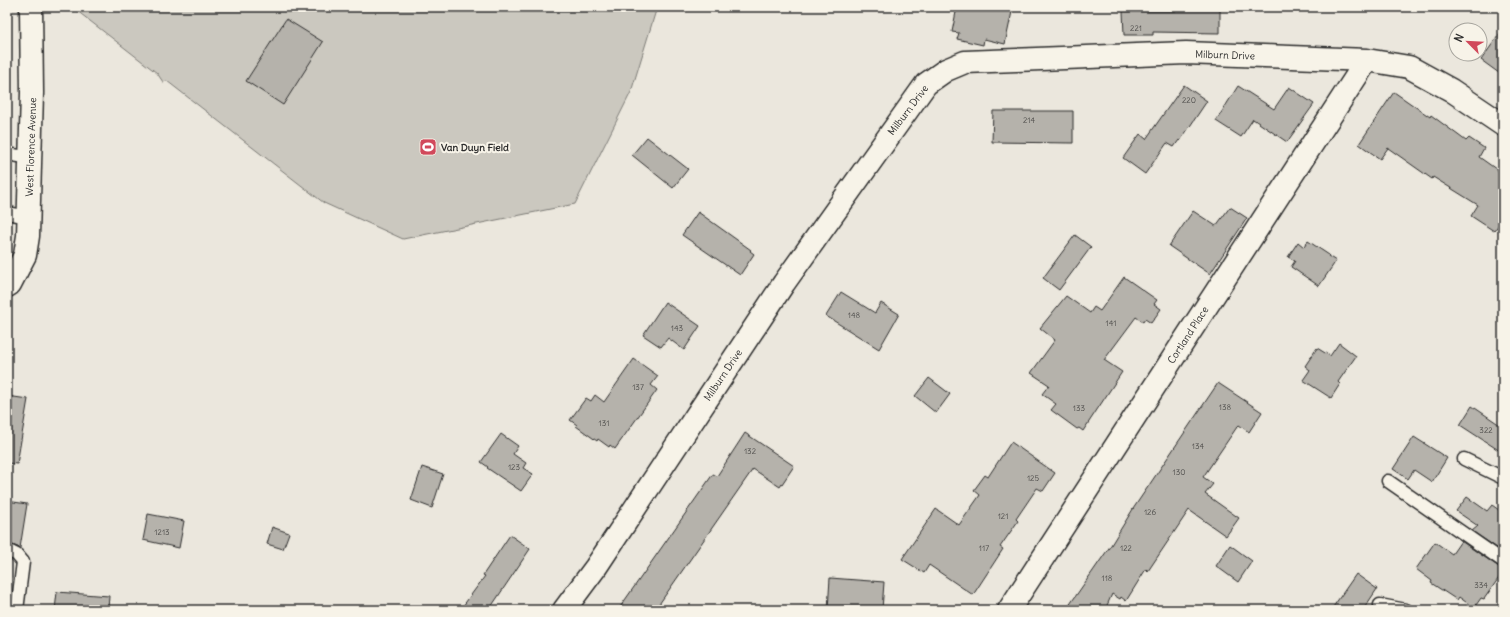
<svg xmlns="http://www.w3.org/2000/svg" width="1510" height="617" font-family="Delius,sans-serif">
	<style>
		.green { fill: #cbc8bf; stroke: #7b7a75 }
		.building { fill: #b5b2ab; stroke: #2b2b2b }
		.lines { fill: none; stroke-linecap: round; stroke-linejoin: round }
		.lane-casing { stroke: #2b2b2b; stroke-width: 15 }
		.street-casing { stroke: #2b2b2b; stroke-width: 25 }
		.lane { stroke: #f7f3e8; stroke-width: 12 }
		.street { stroke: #f7f3e8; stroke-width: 22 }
		.labels { text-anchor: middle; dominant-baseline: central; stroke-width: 4; stroke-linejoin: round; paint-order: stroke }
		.number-label { font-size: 8px; fill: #4e4d4b }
		.street-label { font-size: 10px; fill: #2b2b2b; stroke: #f7f3e8 }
		.poi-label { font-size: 10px; font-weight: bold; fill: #2b2b2b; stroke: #f7f3e8; text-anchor: start }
	</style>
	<rect width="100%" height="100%" fill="#ebe7dd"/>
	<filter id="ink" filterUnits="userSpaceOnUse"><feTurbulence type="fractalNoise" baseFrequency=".025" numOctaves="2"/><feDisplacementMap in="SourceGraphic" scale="8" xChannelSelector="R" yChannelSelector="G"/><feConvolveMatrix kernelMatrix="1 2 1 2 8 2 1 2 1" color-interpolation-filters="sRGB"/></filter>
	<g filter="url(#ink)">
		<path class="green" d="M72,7H657L631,92L575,204L403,239L324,203L167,81L163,82L157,73Z"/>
		<path class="building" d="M957,7H1013L1005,44L984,39L983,45L957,39L959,33L952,32Z
			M1176,7H1220V33L1153,32V35H1124L1123,11H1176Z
			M286,19L323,42L283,105L246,81Z
			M1503,29V76L1481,60Z
			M1184,85L1207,101L1180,141L1179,140L1174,147L1167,143L1145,174L1123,158L1140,134L1146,139Z
			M1238,86L1274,109L1289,87L1314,104L1287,142L1253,119L1241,137L1216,121Z
			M1394,92L1430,117L1431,115L1466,141L1469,138L1484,148L1479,157L1503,174V219L1494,231L1471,216L1478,205L1433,177L1432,179L1388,148L1380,159L1359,144Z
			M993,111H1073V143L992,142Z
			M647,137L688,169L673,188L632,155Z
			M1230,207L1247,218L1210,274L1169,246L1193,211L1216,226Z
			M698,212L751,250L750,251L754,254L740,275L682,235Z
			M1075,235L1091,247L1059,290L1043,278Z
			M1308,241L1329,255L1328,256L1336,261L1319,286L1291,267L1295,261L1288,257L1298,242L1304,247Z
			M1124,277L1157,300L1154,304L1161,309L1151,323L1145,319L1143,322L1136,317L1104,360L1122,372L1083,431L1079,428L1077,429L1051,410L1056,404L1042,394L1049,385L1031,373L1055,340L1040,328L1066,296L1090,313L1094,307L1100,311Z
			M841,292L875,313L881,303L899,314L879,349L826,316Z
			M665,302L700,326L684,350L668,338L661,347L643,335Z
			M1339,343L1356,356L1338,382L1340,384L1331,398L1303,380L1310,370L1305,366L1317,348L1330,356Z
			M634,359L658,376L651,385L657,390L615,449L610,445L609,447L598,439L597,441L576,426L577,425L570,420L586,398L591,401L595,395L604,402Z
			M929,378L950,394L936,413L915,396Z
			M1218,383L1262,412L1249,432L1239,425L1237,427L1203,477L1213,484L1205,494L1239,518L1226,536L1189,510L1148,571L1146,569L1126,601L1121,597L1120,599L1112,594L1105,610H1066L1111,545L1133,509Z
			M7,396L28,399L17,464L7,463Z
			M1472,406L1503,427V453L1460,425Z
			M745,433L794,466L780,487L753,469L655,610H618L713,474L717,476Z
			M501,434L518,446L513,454L526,463L523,468L533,474L521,491L487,468L488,467L481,462Z
			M1414,437L1447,458L1432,482L1414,470L1408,479L1393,469Z
			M1011,442L1055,473L1043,491L1037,488L1016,519L1018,521L1000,547L1003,549L973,595L929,565L924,573L902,559L936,509L959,525L980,495L974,490L985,475L988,477Z
			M422,467L443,474L432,508L411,500Z
			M1467,497L1487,511L1492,505L1503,513V552L1472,531L1478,526L1456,511Z
			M7,501L27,504L20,548L7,543Z
			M148,514L184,521L179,548L143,540Z
			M272,527L289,533L283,549L267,544Z
			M510,535L530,549L489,610H460L485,576L483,575Z
			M1461,541L1499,567L1503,568V572L1484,599L1481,598L1474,608L1459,597L1457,600L1431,583L1432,581L1416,569L1435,542L1452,554Z
			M1230,545L1252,561L1238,582L1216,566Z
			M1356,574L1377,589L1363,610H1331Z
			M830,578L884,582L882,610H828Z
			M57,592L109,596L108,610H55Z"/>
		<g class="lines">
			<g class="lane-casing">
				<path id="lane" d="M7,154L31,158
					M7,213L29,217
					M1464,459L1503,478
					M1388,481L1503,561
					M7,550L17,555L23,562L17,610
					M1380,605L1406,610"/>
			</g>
			<g class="street-casing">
				<path id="street" d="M7,286L10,284L25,255L28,236L32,93L31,7
					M564,610L596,567L784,283L926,84L946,70L965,62L1186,53L1367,60L1409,67L1451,90L1503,125
					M1009,610L1367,60"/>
			</g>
			<use href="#lane" class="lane"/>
			<use href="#street" class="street"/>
		</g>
	</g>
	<defs>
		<g id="stadium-square" transform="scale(0.9)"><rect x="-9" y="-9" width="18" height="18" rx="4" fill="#d1495b" stroke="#f7f3e8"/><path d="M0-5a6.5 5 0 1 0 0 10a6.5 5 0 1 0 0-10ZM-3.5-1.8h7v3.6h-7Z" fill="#fff"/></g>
	</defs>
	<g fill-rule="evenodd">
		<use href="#stadium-square" x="428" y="147"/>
	</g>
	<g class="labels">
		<g class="number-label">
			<text x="1136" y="28">221</text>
			<text x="1189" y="100">220</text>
			<text x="1029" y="120">214</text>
			<text x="854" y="315">148</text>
			<text x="1111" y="323">141</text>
			<text x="677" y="328">143</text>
			<text x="638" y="387">137</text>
			<text x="1225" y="407">138</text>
			<text x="1079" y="408">133</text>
			<text x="604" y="423">131</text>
			<text x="1486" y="430">322</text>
			<text x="1198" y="446">134</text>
			<text x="750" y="451">132</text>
			<text x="514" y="467">123</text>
			<text x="1179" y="472">130</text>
			<text x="1033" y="478">125</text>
			<text x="1150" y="512">126</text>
			<text x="1003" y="516">121</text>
			<text x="162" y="532">1213</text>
			<text x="984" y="548">117</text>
			<text x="1126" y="548">122</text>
			<text x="1107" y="578">118</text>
			<text x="1481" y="585">334</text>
		</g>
		<g class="street-label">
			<text transform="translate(1225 55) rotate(2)">Milburn Drive</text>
			<text transform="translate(908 110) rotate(-53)">Milburn Drive</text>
			<text transform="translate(31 147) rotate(-88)">West Florence Avenue</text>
			<text transform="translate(1188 335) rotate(-57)">Cortland Place</text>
			<text transform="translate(723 375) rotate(-56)">Milburn Drive</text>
		</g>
		<g class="poi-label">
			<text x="441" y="147">Van Duyn Field</text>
		</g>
	</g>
	<rect width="1510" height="617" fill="none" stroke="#f7f3e8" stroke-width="24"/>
	<rect x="12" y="12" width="1486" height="593" fill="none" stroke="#2b2b2b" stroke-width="1.5" filter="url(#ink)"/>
	<g transform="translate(1468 42) rotate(294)"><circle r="19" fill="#f7f3e8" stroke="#a5a39c"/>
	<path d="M0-3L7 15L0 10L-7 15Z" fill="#d1495b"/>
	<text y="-6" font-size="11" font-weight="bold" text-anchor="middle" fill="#2b2b2b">N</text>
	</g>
</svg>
